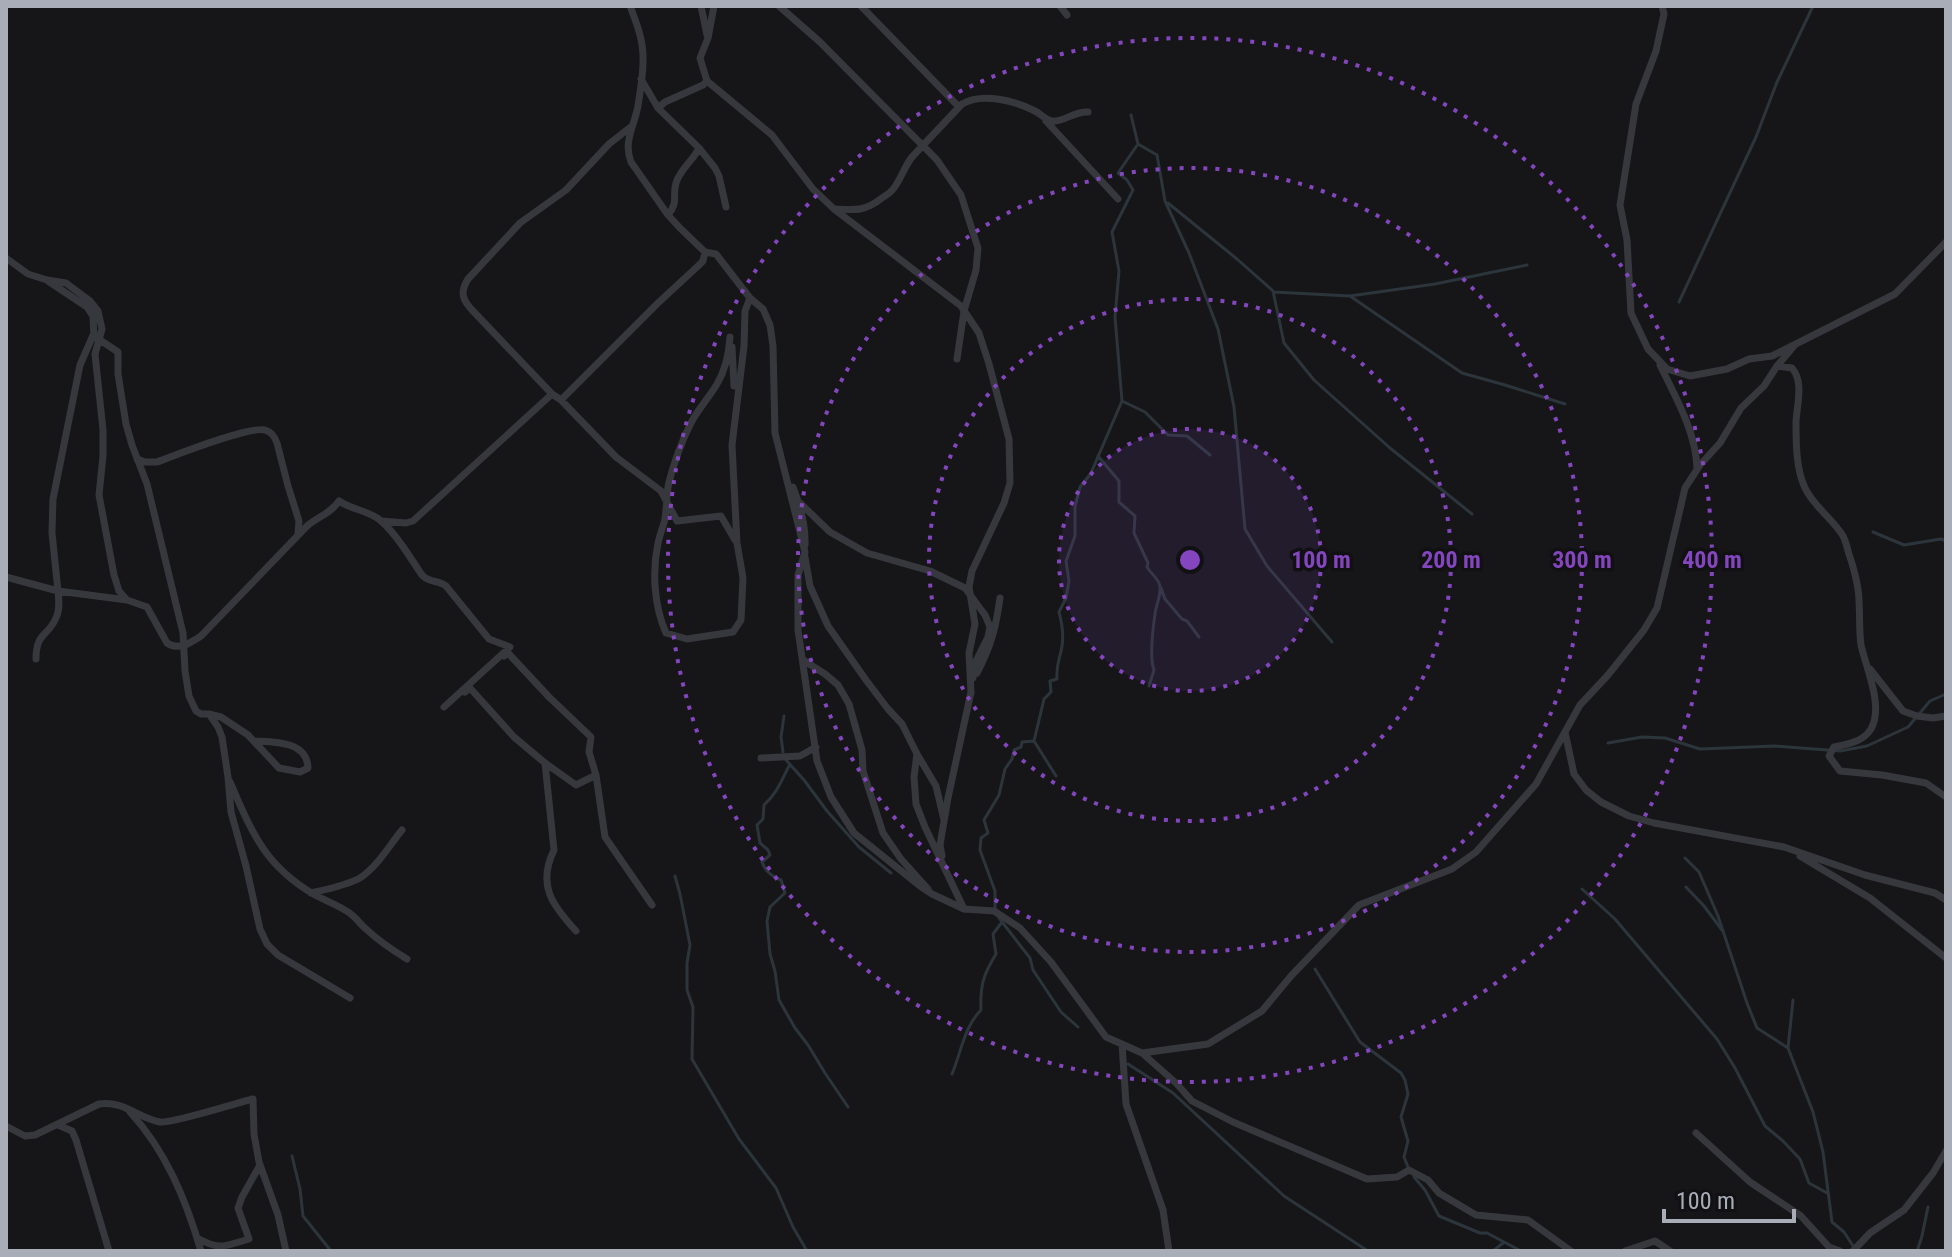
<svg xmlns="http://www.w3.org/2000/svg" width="1952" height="1257" font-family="'Roboto Condensed',sans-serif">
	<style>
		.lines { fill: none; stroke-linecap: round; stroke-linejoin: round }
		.stream { stroke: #2c353c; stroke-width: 3 }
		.minor { stroke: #37383d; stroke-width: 7 }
		.ring { fill: none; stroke: #8446be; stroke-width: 4; stroke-dasharray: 4 8 }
		.centre { fill: #8446be; stroke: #111113; stroke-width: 4 }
		.ring-label { font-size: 24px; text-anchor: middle; font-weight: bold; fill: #8446be; stroke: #111113; stroke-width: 7; stroke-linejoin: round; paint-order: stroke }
	</style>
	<rect width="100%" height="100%" fill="#161618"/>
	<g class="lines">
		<path class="stream" d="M1131,115L1138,144L1157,155L1165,201L1189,253L1218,329L1234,407L1245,529L1267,566L1332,642
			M1138,144L1118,173L1127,180L1133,190L1112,232L1119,271L1115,317L1122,401L1145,412L1168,435L1187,436L1210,455
			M1168,203L1237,259L1273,291L1284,343L1314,380L1390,448L1472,514
			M1274,292L1350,296L1462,373L1505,385L1565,404
			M1350,296L1435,284L1527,265
			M1679,302L1756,137L1777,82L1813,6
			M1098,456L1119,481V502L1135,516L1134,533L1148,563L1147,567C1150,572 1156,577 1159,583C1163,592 1156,604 1155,614C1153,628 1149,657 1154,670L1149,686
			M1873,532L1904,545L1941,539L1946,541
			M1161,588L1165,599L1182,619L1187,621L1199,637
			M1608,743L1642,737L1665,738L1700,749L1775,746L1840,751L1867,746L1908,727L1930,701L1946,694
			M783,752L781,737L784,716
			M786,760L804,780L827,811L859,847L891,873
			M789,766C781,781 778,792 764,805L763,819L757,825L760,843L768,850L770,855L762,862C765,871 773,877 781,880L785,893L770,907L767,921L770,954L775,971L779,1000L795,1028L808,1045L825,1073L848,1107
			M1056,776L1034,741L1044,699L1051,692L1050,681L1057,679C1056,662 1060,660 1062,646C1064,634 1062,623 1059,612L1066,598L1069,581L1066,561L1075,536V507L1080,487L1091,473L1122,401
			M1685,858L1699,872L1718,916L1747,1003L1757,1028L1788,1048
			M675,876L680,894L690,945L687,963V990L693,1007L692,1059L739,1139L776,1188L793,1227L807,1251
			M1686,887L1704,906L1722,930
			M1582,889L1615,919L1717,1039L1735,1068L1765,1126L1783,1141L1800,1159L1809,1183L1827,1193
			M995,911V891L980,850L981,838L988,833L984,820L999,795L1005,769L1012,759L1014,750L1021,747L1022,742L1034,741
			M999,918L1030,958L1033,970L1061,1012L1078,1027
			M1315,969L1360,1042L1401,1073L1405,1080L1408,1094L1401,1117L1408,1141L1404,1157L1408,1167
			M1793,1000L1788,1048L1813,1112L1823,1152L1832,1222L1844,1232L1855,1249
			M1128,1064L1173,1093L1284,1196L1368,1251
			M952,1074C961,1053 964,1027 981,1010C980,986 983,975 996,954L993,934L1002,922
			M292,1156L300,1189L303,1216L331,1251
			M1414,1177L1425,1190L1439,1216L1480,1233H1487L1521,1251
			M1493,1251L1503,1243
			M1917,1251L1922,1236L1928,1207"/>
		<path class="minor" d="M630,6C637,24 644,42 643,62C643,76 640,92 638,106C634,127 623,142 631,162L668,215L680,228L705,252L716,254L750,298L763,309L770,325L773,346L775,433L805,552L798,575V630L817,761L831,797L854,833L920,886L932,894L964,909
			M701,6L707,35
			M779,6L820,42L937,160L961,195L978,248L976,270L964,311L957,359
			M861,6L959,107
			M1060,6L1067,15
			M1662,6L1664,14L1656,51L1636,104L1620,205L1627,240L1631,313L1648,349L1667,369L1690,376L1727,369L1749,359L1772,356L1895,294L1946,242
			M641,79L658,108L699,148L715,168L719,176L726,207
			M707,81L772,135L813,189L834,209C855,210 864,212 882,198C887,195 893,191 896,185C902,176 905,166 912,157L962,104C983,92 1015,101 1035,111C1041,114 1045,120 1052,121C1062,123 1074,111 1088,112
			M658,108L665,102L703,85L707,81L700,58L708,38L714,6
			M1046,121L1118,199
			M632,126L609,144L566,190L520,223L468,279C459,293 463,301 474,312L552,394L561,400L616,457L661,491L677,521L721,516L735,540
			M834,209L961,306L979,333L989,364L1009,439L1010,483L1004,503L972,571L969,587L975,624L969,653L971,693
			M668,215C679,202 672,197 676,183C680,169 693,161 699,148
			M6,258L28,274L47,280L66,283L90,301L98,311L102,329L95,354L103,430V456L99,495L114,575L119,591L127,600L147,607L167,643C179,651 190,643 201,636L307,526C319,516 330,514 339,501C352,510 367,510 380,520C393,531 403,546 412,560C416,565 419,572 423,576C430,583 439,580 446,586L489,639L510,647L444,707
			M48,281L87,307L93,316L94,338
			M730,337C729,353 726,369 717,384C709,398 697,410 690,425C681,443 674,463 669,482C666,494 667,507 665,519C663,527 660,534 658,543C652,572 654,606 666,633L687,639L733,632L741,620L743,578L737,543L732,445L744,346L745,311L750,298
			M100,340L118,352V374L126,424L132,445L147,484L183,633L185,671L189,696L196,711L201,714H209L218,727L222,737L228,777L231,812L246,866L260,929L267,944L278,955L350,998
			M732,347L734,386
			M1660,365C1676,398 1696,432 1697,469
			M1777,366L1792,368C1804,382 1797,404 1796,422C1796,443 1796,469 1805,488C1814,507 1833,519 1843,536C1846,541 1847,548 1849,554C1854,569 1859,586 1859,602C1860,616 1859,630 1861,645C1866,668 1884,706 1871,729C1863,742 1848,744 1834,747L1829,756L1840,771L1882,775L1926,783L1946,797
			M561,400L658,303L698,266L703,261L705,252
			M137,459L145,462H157C176,455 249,426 265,430C272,432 275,437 277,443L288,486L299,521L298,533
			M793,487C800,505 806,525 805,545
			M800,503L830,532L867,553L930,571L965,588L985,615L990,627L988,637L976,661L973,678
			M381,521L406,523L413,521L552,394
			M805,557L810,586L828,626L866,680L888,709L902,724L917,754
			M6,577L58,591L52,533L53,499L80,365L94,333
			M504,656L508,653L549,697L591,737L589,752L596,775
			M36,659C36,632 48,637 56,618C60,610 59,600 58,591L127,600
			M803,660L825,674L838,685L849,704L862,750L863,771L883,833L901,859L928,889
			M1870,669L1903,711L1917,716L1933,718L1946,716
			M977,673C991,647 996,627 1000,598
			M465,692L470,688L514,737L545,763L576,785L596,775L605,837L652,905
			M209,714L221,717L248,735L279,768L300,772L308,768C307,741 275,742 255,741
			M1565,732L1574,774L1586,790L1601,802L1629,816L1654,823L1784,847L1865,875L1935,893L1946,900
			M761,758L800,756L816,747
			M545,763L554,850C537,885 552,905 576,931
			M230,782C252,833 265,866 315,895C326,901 338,905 348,912C355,916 360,924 366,929C379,941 392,950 407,959
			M944,820L936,786L917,754L914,777L916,804L925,827L964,909L994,911L1020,928L1051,962L1106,1037L1142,1053L1208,1044L1262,1011L1291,976L1359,905L1452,869L1476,852L1536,784L1580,705L1608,675L1644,630L1657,608L1685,488L1700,465L1720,443L1741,408L1764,386L1777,366L1794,346
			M942,856L940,845L948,798L971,692
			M1800,856L1870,898L1946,958
			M311,893C328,889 345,886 360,878C377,867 389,846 402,830
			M1122,1044L1126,1104L1163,1210L1169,1251
			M1142,1053L1176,1083L1192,1101L1233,1122L1367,1179L1397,1177L1409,1170L1428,1180L1439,1193L1476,1215L1528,1220L1571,1251
			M130,1112C166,1151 186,1200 201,1251
			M58,1125L72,1131L76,1140L109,1251
			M6,1126L25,1136L35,1135L99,1104C123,1100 138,1118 160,1122C172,1124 236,1103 253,1099L254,1134L259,1162L278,1215L286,1251
			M1696,1133L1750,1182L1801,1216L1829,1247L1840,1251
			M197,1238C221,1251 224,1246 249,1239L238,1208L242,1197L260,1165
			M1625,1251L1655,1241L1670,1251
			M1853,1251L1870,1233L1904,1210L1933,1173L1946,1151"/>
	</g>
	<circle cx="1190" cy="560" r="131" fill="#8446be" fill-opacity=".12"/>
	<g class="ring">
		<circle cx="1190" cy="560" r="131"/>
		<circle cx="1190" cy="560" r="261"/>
		<circle cx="1190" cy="560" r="392"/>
		<circle cx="1190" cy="560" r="522"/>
	</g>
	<circle cx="1190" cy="560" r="12" class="centre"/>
	<g class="ring-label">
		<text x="1321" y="568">100 m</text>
		<text x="1451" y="568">200 m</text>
		<text x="1582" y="568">300 m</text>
		<text x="1712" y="568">400 m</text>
	</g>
	<rect width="1952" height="1257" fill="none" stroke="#a8adb8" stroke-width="16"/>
	<path d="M1664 1209v12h130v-12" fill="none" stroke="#a8adb8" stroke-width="4"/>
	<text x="1676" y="1209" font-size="24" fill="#a8adb8" stroke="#111113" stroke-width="6" paint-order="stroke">100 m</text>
</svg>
